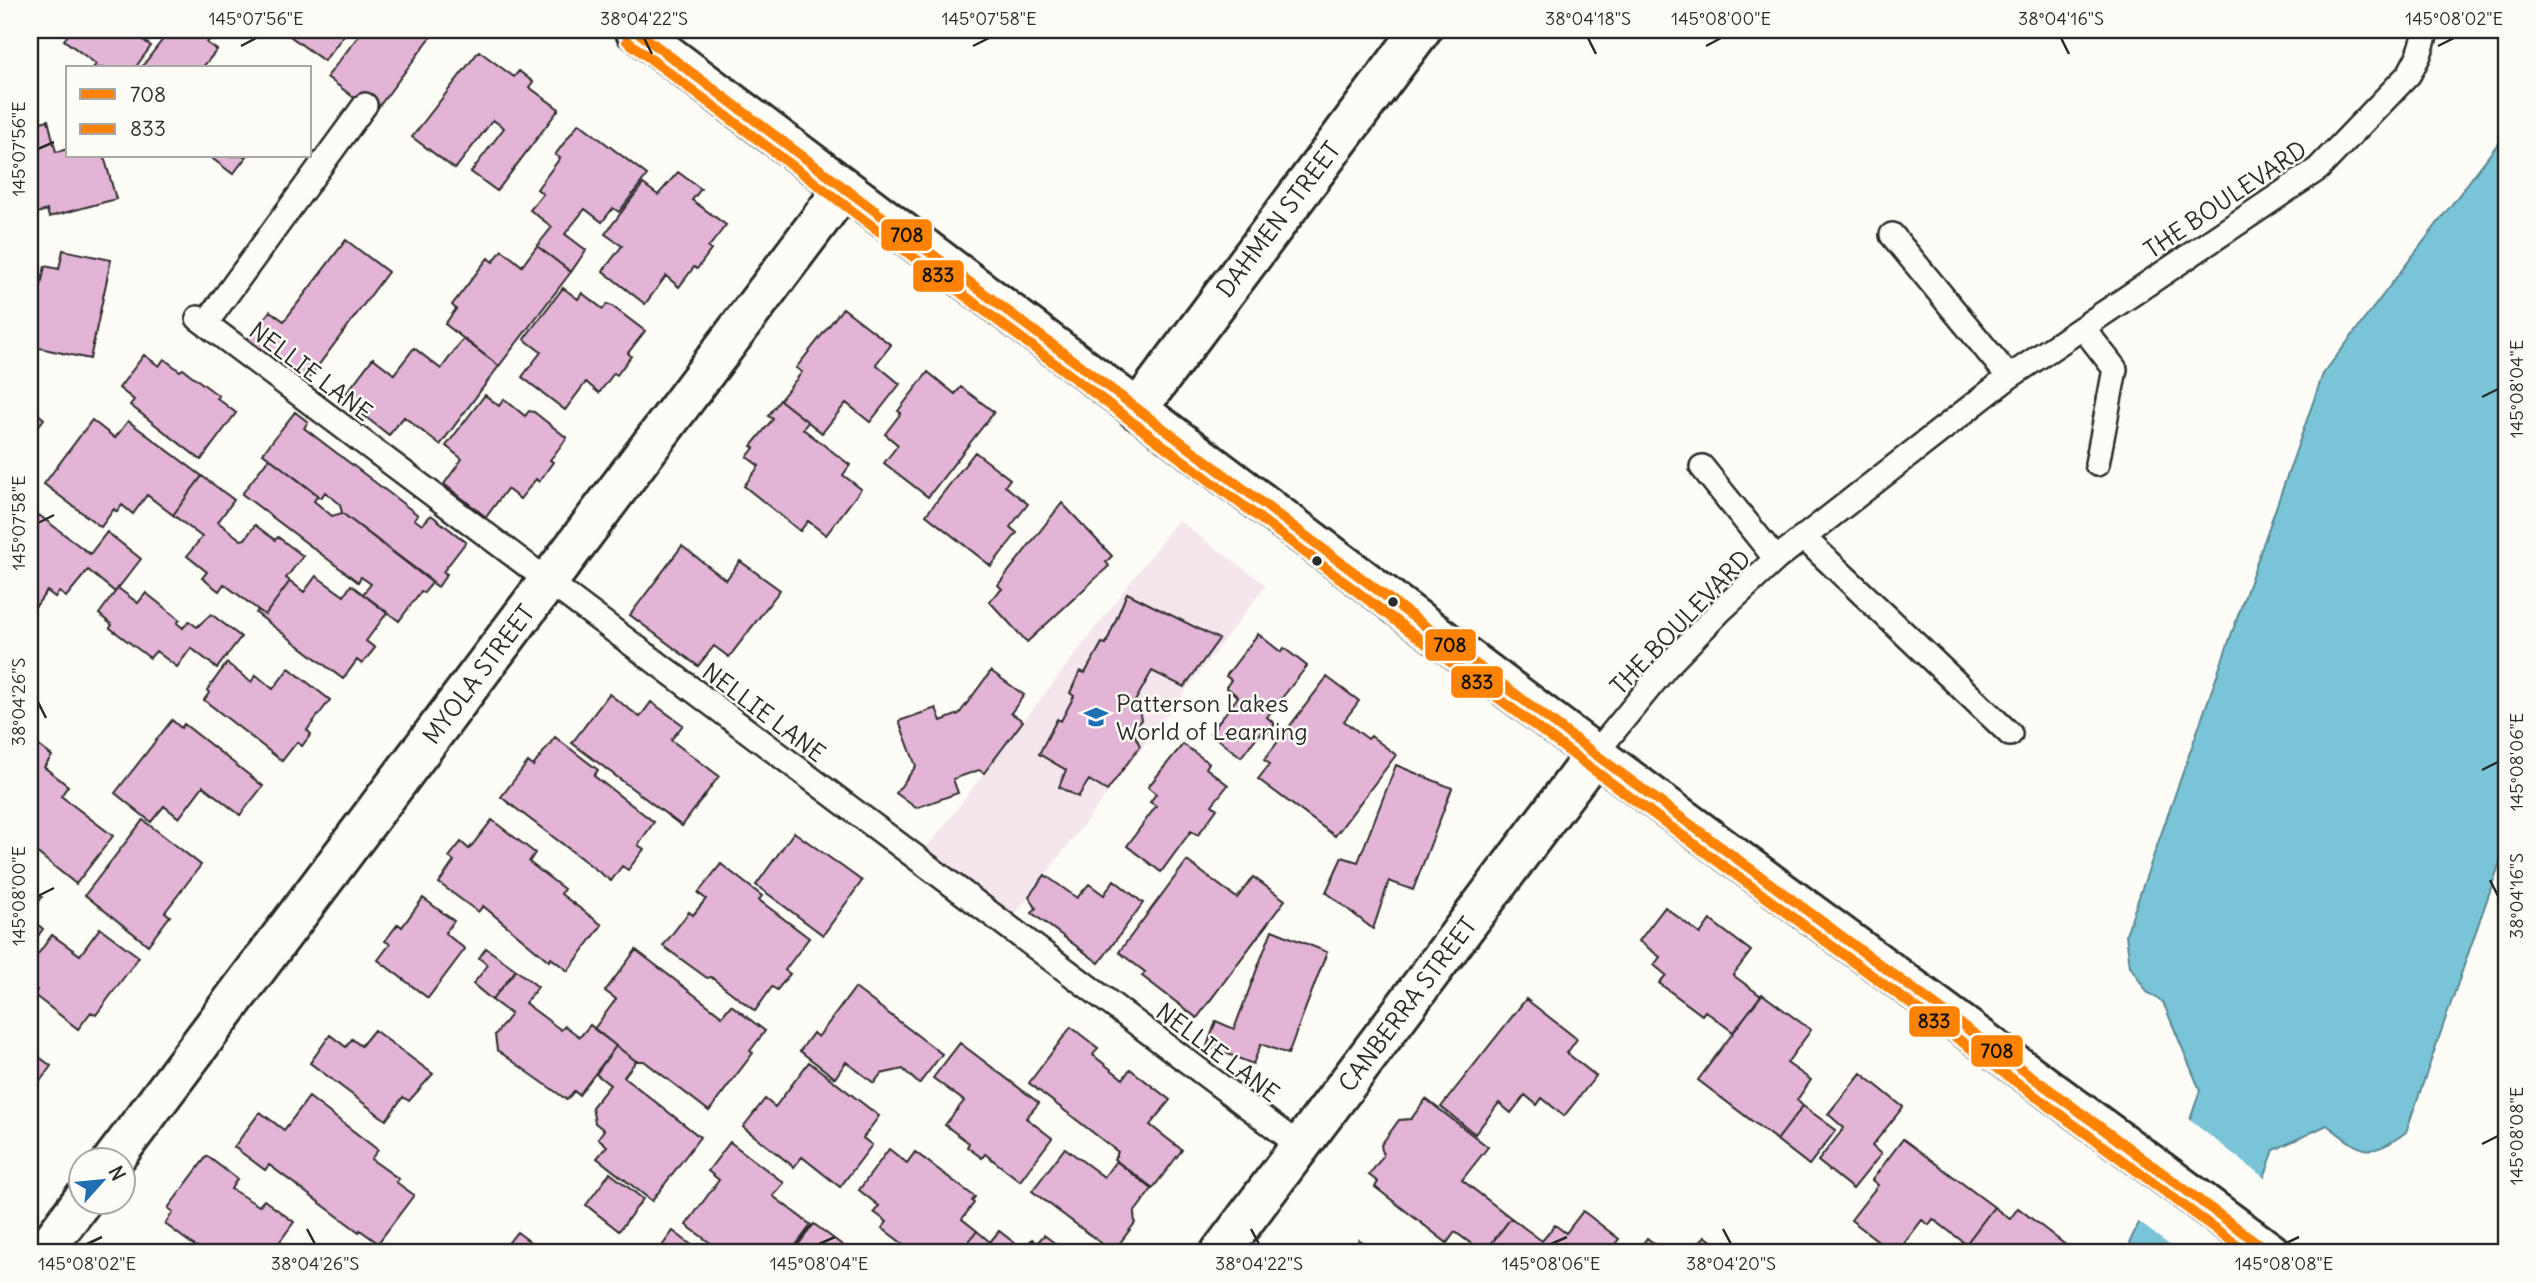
<svg xmlns="http://www.w3.org/2000/svg" width="2536" height="1283" font-family="Delius,sans-serif">
	<style>
		.built { fill: #f5e6ed }
		.water { fill: #79c5d7; stroke: #5a8792; stroke-width: 2 }
		.pier { fill: #fdfcf7 }
		.building { fill: #e3b4d5; stroke: #2b2b2b; stroke-width: 2 }
		.lines { fill: none; stroke-linecap: round; stroke-linejoin: round }
		.service-casing { stroke: #2b2b2b; stroke-width: 28 }
		.minor-casing { stroke: #2b2b2b; stroke-width: 44 }
		.tertiary-casing { stroke: #2b2b2b; stroke-width: 44 }
		.primary-casing { stroke: #2b2b2b; stroke-width: 44 }
		.service { stroke: #fdfcf7; stroke-width: 23 }
		.minor { stroke: #fdfcf7; stroke-width: 38 }
		.tertiary { stroke: #fdfcf7; stroke-width: 38 }
		.primary { stroke: #fdfcf7; stroke-width: 38 }
		.bus-1-casing { stroke: #fdfcf7; stroke-width: 16 }
		.bus-2-casing { stroke: #fdfcf7; stroke-width: 16 }
		.bus-1 { stroke: #ff8200; stroke-width: 10 }
		.bus-2 { stroke: #ff8200; stroke-width: 10 }
		.ticks { fill: none; stroke: #2b2b2b; stroke-width: 2.5 }
		.bus-dot { fill: #2b2b2b; stroke: #fdfcf7; stroke-width: 2.5 }
		.labels { text-anchor: middle; dominant-baseline: central; stroke-width: 5; stroke-linejoin: round; paint-order: stroke }
		.street-label { font-size: 24px; fill: #2b2b2b; stroke: #fdfcf7 }
		.poi-label { font-size: 24px; fill: #2b2b2b; stroke: #fdfcf7; text-anchor: start }
		.line-badge { stroke: #fdfcf7; stroke-width: 2.5 }
		.pale-badge-label { font-size: 19px; text-anchor: middle; font-weight: bold; fill: #111 }
		.neatline { fill: none; stroke: #2b2b2b; stroke-width: 2.5 }
		.ticks-label { font-size: 18px; text-anchor: middle; fill: #2b2b2b }
	</style>
	<rect width="100%" height="100%" fill="#fdfcf7"/>
	<filter id="ink" filterUnits="userSpaceOnUse"><feTurbulence type="fractalNoise" baseFrequency=".0143" numOctaves="2"/><feDisplacementMap in="SourceGraphic" scale="14" xChannelSelector="R" yChannelSelector="G"/><feConvolveMatrix kernelMatrix="1 2 1 2 8 2 1 2 1" color-interpolation-filters="sRGB"/></filter>
	<g filter="url(#ink)">
		<path class="built" d="M1178,520L1266,585L1014,916L925,850Z"/>
		<path class="water" d="M2506,133V845L2406,1132C2368,1161 2361,1151 2327,1125L2274,1150L2237,1253H2133L2130,1241L2191,1117L2200,1090L2163,1002L2147,992L2130,966L2126,934L2323,374Z"/>
		<path class="pier" d="M2187,1118L2267,1180L2241,1253H2180L2136,1220Z"/>
		<path class="building" d="M72,30H129L151,46L135,68H93L96,64L64,40Z
			M170,30H217L207,43L217,50L202,68H141Z
			M295,30H348L324,61L290,36Z
			M363,30H436L374,113L327,77Z
			M479,51L514,77L519,71L533,82L529,87L559,109L497,191L471,172L504,128L493,120L455,169L412,137Z
			M48,120L56,152L68,149V156H104L116,199L49,217L47,210L30,215V125Z
			M579,123L647,175L619,212L613,208L602,222L585,209L565,234L586,250L571,272L537,246L552,227L530,210L543,194L537,189L560,158L555,155Z
			M209,156H247L233,174Z
			M678,172L701,189L692,200L726,225L708,248L711,250L697,269L694,267L679,287L666,276L645,304L603,271L622,246L605,234L643,184L658,195Z
			M346,240L388,272L306,382L247,340L270,311L284,321Z
			M537,246L571,272L499,366L445,324L456,309L452,305L488,258L493,262L502,250L522,266Z
			M63,250L111,260L90,359L30,346V308L36,309L45,266L59,269Z
			M563,288L578,299L582,293L603,309L607,304L612,306L645,331L628,353L631,356L617,375L614,373L599,393L586,382L565,410L522,377L541,352L524,339Z
			M843,308L891,345L876,364L900,384L870,422L846,403L822,433L780,400L802,372L796,368Z
			M463,339L499,366L440,445L404,417L389,435L363,415L365,411L345,395L373,358L394,374L414,348L441,369Z
			M144,355L159,366L164,359L180,371L183,369L219,396L217,398L236,413L201,460L130,405L134,400L119,388Z
			M928,372L955,394L961,387L994,412L928,497L884,463L898,445L885,434L901,413L898,411Z
			M485,395L499,406L504,399L525,416L529,411L534,412L567,438L550,460L553,462L539,482L536,479L520,499L507,489L486,517L444,484L462,459L446,446Z
			M780,400L808,422L803,429L850,465L843,475L861,489L826,535L808,521L800,531L744,486L759,466L747,457L754,448L751,446L773,419L768,416Z
			M30,407L44,419L30,437Z
			M295,412L308,422L304,428L418,515L414,519L422,525L431,515L466,542L443,572L447,574L438,587L342,513L340,504L325,492L321,498L263,453Z
			M92,420L115,438L128,421L202,476L173,515L147,495L133,514L122,505L117,512L114,509L101,527L44,484Z
			M975,452L1010,479L1005,486L1028,504L1010,527L1017,533L991,566L926,515Z
			M269,458L318,495L314,501L332,516L342,513L433,582L424,593L421,591L399,621L363,594L371,584L361,577L358,582L242,494Z
			M202,476L234,500L218,522L241,540L245,539L255,525L275,540L278,537L303,556L286,578L290,581L265,615L224,584L219,591L202,578L207,572L187,556L202,537L173,515Z
			M1062,503L1112,556L1106,562L1109,566L1027,642L989,601L1002,589L998,585Z
			M30,512L37,517L39,515L90,554L107,532L141,559L115,592L88,570L66,597L59,592L55,597L47,591L36,606L30,601Z
			M682,546L726,580L740,561L780,590L729,657L714,646L698,666L630,615Z
			M316,576L344,596L351,585L387,613L366,641L375,648L362,664L357,660L343,679L256,613L258,610L265,615L290,581L304,592Z
			M118,588L138,603L146,593L180,620L177,623L183,628L189,621L197,627L211,614L241,637L217,668L191,648L177,667L156,651L150,658L110,628L112,625L99,614Z
			M1127,593L1219,639L1184,687L1152,671L1134,703L1139,708L1141,720L1132,729L1140,746L1107,791L1089,780L1078,797L1059,787L1066,770L1039,754L1057,719L1061,721L1074,696L1070,693L1080,671L1085,673L1102,643L1106,644Z
			M1258,634L1281,652L1284,648L1307,666L1267,717L1275,724L1264,737L1260,733L1241,757L1210,733L1238,697L1226,687L1231,680L1226,676Z
			M227,663L251,682L256,675L273,689L289,668L330,700L307,730L311,734L302,746L297,742L282,761L204,700L209,693L207,690Z
			M991,671L1024,695L1011,713L1023,721L984,773L979,770L953,779L958,793L916,808L896,793L916,766L899,721L936,708L941,721L959,714Z
			M1327,677L1359,701L1344,721L1368,739L1371,736L1396,755L1335,836L1258,779L1270,764L1264,760Z
			M609,694L640,717L651,702L683,725L671,740L719,776L682,826L572,743Z
			M172,720L181,728L184,724L263,786L240,815L203,786L179,818L164,806L151,822L115,793Z
			M555,737L598,770L594,776L654,822L638,845L644,849L628,870L622,866L611,881L501,797L528,762L533,766Z
			M30,739L52,756L44,767L68,786L61,796L113,836L76,884L30,847Z
			M1183,744L1209,763L1206,768L1228,785L1212,805L1217,809L1198,835L1191,831L1161,872L1127,846L1156,806L1150,802L1156,794L1148,787Z
			M1396,765L1452,788L1413,890L1389,881L1373,929L1326,892L1342,857L1358,862Z
			M143,820L201,865L165,912L170,916L148,945L85,895Z
			M492,820L535,853L529,862L564,889L561,894L602,925L568,971L551,958L549,961L483,906L478,912L439,883L454,861L449,857L461,842L469,849Z
			M794,832L862,881L823,935L756,885Z
			M1187,861L1237,898L1253,877L1285,900L1197,1018L1142,976L1145,972L1119,952Z
			M721,864L762,896L759,900L809,938L785,970L790,974L777,990L772,987L755,1011L711,977L707,978L663,946L689,912L693,915L706,899L698,893Z
			M1045,875L1077,898L1089,884L1104,895L1114,880L1143,903L1099,963L1032,913L1036,908L1029,896Z
			M30,887L42,897L30,915Z
			M423,898L454,921L445,933L465,949L428,998L378,960L390,944L385,941L398,924L402,927Z
			M1665,907L1700,934L1710,920L1751,951L1733,975L1761,996L1733,1032L1705,1011L1702,1015L1659,983L1666,975L1654,965L1660,957L1639,941Z
			M30,918L43,929L30,947Z
			M100,928L139,957L96,1015L91,1012L78,1029L34,995L37,990L30,985V965L52,935L80,955Z
			M1272,930L1327,952L1288,1054L1261,1044L1253,1064L1207,1046L1216,1021L1234,1029Z
			M486,948L516,970L492,1000L473,984L488,965L479,958Z
			M636,950L722,1016L731,1005L765,1031L750,1051L753,1053L709,1111L644,1061H636L594,1029L616,999L605,991Z
			M516,970L538,987L525,1003L561,1030L565,1026L580,1037L590,1025L616,1046L579,1095L574,1091L567,1100L497,1050L495,1035L511,1014L492,1000Z
			M855,988L942,1054L919,1084L903,1069L881,1074L874,1083L846,1062L835,1078L800,1051L813,1033L818,1037Z
			M1762,994L1811,1030L1787,1063L1811,1080L1797,1100L1803,1106L1777,1140L1698,1080Z
			M1526,999L1577,1039L1567,1053L1596,1076L1564,1116L1542,1098L1537,1105L1525,1095L1511,1113L1499,1103L1475,1134L1441,1107Z
			M1071,1027L1098,1048L1093,1055L1123,1079L1130,1069L1170,1100L1150,1125L1182,1150L1153,1188L1114,1159L1118,1152L1029,1083Z
			M374,1030L433,1074L409,1101L403,1097L386,1120L310,1063L330,1035L346,1047L352,1039L361,1046Z
			M960,1043L1039,1103L1026,1118L1052,1138L1020,1181L985,1154L982,1158L967,1147L969,1143L945,1125L964,1101L933,1078Z
			M616,1046L636,1061L624,1077L700,1137L652,1201L597,1158L607,1146L598,1138L604,1130L595,1123L592,1107L610,1085L596,1074Z
			M30,1050L51,1066L30,1095Z
			M809,1062L879,1116L863,1138L872,1145L840,1187L802,1157L794,1167L743,1127L765,1099L775,1107Z
			M1861,1073L1903,1107L1872,1146L1881,1154L1853,1189L1818,1161L1844,1128L1828,1114Z
			M309,1097L378,1150L371,1159L399,1179L396,1182L414,1195L378,1243L360,1230L359,1232L269,1165L265,1170L234,1147L260,1112L284,1130Z
			M1426,1099L1488,1147L1462,1180L1511,1218L1484,1253L1455,1232L1447,1243L1375,1187L1378,1182L1369,1175L1383,1156L1381,1145L1399,1120L1411,1119Z
			M1803,1106L1836,1130L1809,1165L1777,1140Z
			M1903,1139L1994,1207L1966,1244L1933,1219L1929,1225L1922,1220L1897,1253H1894L1851,1220L1878,1185L1872,1180Z
			M730,1142L784,1183L773,1196L811,1225L790,1253H724L686,1225L719,1180L708,1171Z
			M1065,1148L1104,1177L1116,1161L1152,1189L1134,1213L1135,1223L1113,1252L1032,1191Z
			M889,1149L907,1163L915,1152L975,1197L972,1201L974,1203L962,1219L977,1231L960,1253H915L882,1228L887,1222L874,1212L879,1206L859,1190Z
			M207,1156L237,1179L231,1189L259,1206L264,1200L294,1222L273,1251L276,1253H209L202,1248L200,1250L165,1224L173,1212L168,1208Z
			M610,1173L643,1199L619,1231L586,1205Z
			M1994,1207L2010,1219L2018,1208L2076,1253H1978L1966,1244Z
			M1583,1211L1619,1239L1608,1253H1484L1511,1218L1542,1241L1555,1225L1566,1233Z
			M814,1224L849,1250L851,1248L858,1253H792Z
			M673,1231L702,1253H657Z
			M977,1231L990,1242L999,1231L1024,1250L1032,1239L1037,1243L1044,1235L1068,1253H960Z
			M517,1232L545,1253H495L499,1247L502,1251Z
			M1705,1236L1727,1253H1692Z
			M1647,1238L1667,1253H1636Z
			M1359,1240L1377,1253H1349Z"/>
		<g class="lines">
			<g class="service-casing">
				<path id="service" d="M1892,235L2009,377
					M198,318L1300,1146
					M206,323L365,105
					M2084,329L2115,369L2097,464
					M1702,467L1776,559
					M1803,537L2010,734
					M1595,754L1667,666L1720,611L1776,559L2009,377L2318,169L2409,74L2419,55L2427,30"/>
			</g>
			<g class="minor-casing">
				<path id="minor" d="M1137,410L1421,30
					M1220,1253L1595,754"/>
			</g>
			<g class="tertiary-casing">
				<path id="tertiary" d="M113,1160L844,188
					M43,1253L81,1202"/>
			</g>
			<g class="primary-casing">
				<path id="primary" d="M635,30L1595,754L2271,1253"/>
			</g>
			<use href="#service" class="service"/>
			<use href="#minor" class="minor"/>
			<use href="#tertiary" class="tertiary"/>
			<use href="#primary" class="primary"/>
			<g class="bus-1-casing">
				<path id="bus-1" d="M635,30L1595,754L2271,1253"/>
			</g>
			<g class="bus-2-casing">
				<path id="bus-2" d="M627,41L1587,765L2248,1253"/>
			</g>
			<use href="#bus-1" class="bus-1"/>
			<use href="#bus-2" class="bus-2"/>
		</g>
	</g>
	<path class="ticks" d="M644,38L652,54M1588,38L1596,54M2061,38L2069,54M241,46L256,38M973,46L989,38M1706,46L1721,38M2438,46L2454,38M38,149L54,142M2482,397L2498,389M38,523L54,515M38,702L46,718M2482,770L2498,762M2490,880L2498,896M38,896L54,888M2482,1144L2498,1136M307,1229L315,1244M1251,1229L1259,1244M1723,1229L1731,1244M87,1244L102,1237M819,1244L835,1237M1551,1244L1567,1237M2284,1244L2299,1237"/>
	<defs>
		<g id="school-bare" transform="scale(1.89)"><path d="M0-5L7-2L0 1L-7-2ZM-4 1L0 2.5L4 1V4Q0 6-4 4Z" fill="#1f6fb2" stroke="#fdfcf7" stroke-width="2.5" paint-order="stroke"/></g>
	</defs>
	<g fill-rule="evenodd">
		<use href="#school-bare" x="1096" y="717"/>
	</g>
	<g class="bus-dot">
		<circle cx="1317" cy="561" r="6"/>
		<circle cx="1393" cy="602" r="6"/>
	</g>
	<g class="labels">
		<g class="street-label">
			<text transform="translate(2225 199) rotate(-34)">THE BOULEVARD</text>
			<text transform="translate(1278 219) rotate(-53)">DAHMEN STREET</text>
			<text transform="translate(311 371) rotate(37)">NELLIE LANE</text>
			<text transform="translate(1680 622) rotate(-46)">THE BOULEVARD</text>
			<text transform="translate(478 674) rotate(-53)">MYOLA STREET</text>
			<text transform="translate(764 712) rotate(37)">NELLIE LANE</text>
			<text transform="translate(1407 1004) rotate(-53)">CANBERRA STREET</text>
			<text transform="translate(1218 1052) rotate(37)">NELLIE LANE</text>
		</g>
		<g class="poi-label">
			<text x="1116" y="703">Patterson Lakes<tspan x="1116" dy="28">World of Learning</tspan></text>
		</g>
	</g>
	<g class="line-badge">
		<rect x="880" y="218" width="53" height="34" rx="7" fill="#ff8200"/>
		<rect x="912" y="259" width="53" height="34" rx="7" fill="#ff8200"/>
		<rect x="1424" y="628" width="53" height="34" rx="7" fill="#ff8200"/>
		<rect x="1450" y="665" width="54" height="34" rx="7" fill="#ff8200"/>
		<rect x="1908" y="1005" width="53" height="33" rx="7" fill="#ff8200"/>
		<rect x="1970" y="1034" width="54" height="34" rx="7" fill="#ff8200"/>
	</g>
	<g class="pale-badge-label">
		<text x="907" y="242">708</text>
		<text x="938" y="282">833</text>
		<text x="1450" y="652">708</text>
		<text x="1477" y="689">833</text>
		<text x="1934" y="1028">833</text>
		<text x="1997" y="1058">708</text>
	</g>
	<rect width="2536" height="1283" fill="none" stroke="#fdfcf7" stroke-width="77"/>
	<rect x="66" y="66" width="245" height="91" fill="#fdfcf7" stroke="#a9a8a5" stroke-width="2"/>
	<rect x="80" y="89" width="35" height="10" fill="#ff8200" stroke="#a9a8a5" stroke-width="2"/>
	<text x="130" y="102" font-size="21" fill="#2b2b2b">708</text>
	<rect x="80" y="124" width="35" height="10" fill="#ff8200" stroke="#a9a8a5" stroke-width="2"/>
	<text x="130" y="136" font-size="21" fill="#2b2b2b">833</text>
	<g transform="translate(102 1181) rotate(63)"><circle r="33" fill="#fdfcf7" stroke="#a9a8a5" stroke-width="2"/>
	<path d="M0-5L12 26L0 18L-12 26Z" fill="#1f6fb2"/>
	<text y="-10" font-size="19" font-weight="bold" text-anchor="middle" fill="#2b2b2b">N</text>
	</g>
	<rect x="38" y="38" width="2460" height="1206" class="neatline"/>
	<g class="ticks-label">
		<text x="256" y="25">145°07'56"E</text>
		<text x="644" y="25">38°04'22"S</text>
		<text x="989" y="25">145°07'58"E</text>
		<text x="1588" y="25">38°04'18"S</text>
		<text x="1721" y="25">145°08'00"E</text>
		<text x="2061" y="25">38°04'16"S</text>
		<text x="2454" y="25">145°08'02"E</text>
		<text transform="translate(19 149) rotate(-90)" y="6">145°07'56"E</text>
		<text transform="translate(2517 389) rotate(-90)" y="6">145°08'04"E</text>
		<text transform="translate(19 523) rotate(-90)" y="6">145°07'58"E</text>
		<text transform="translate(19 702) rotate(-90)" y="6">38°04'26"S</text>
		<text transform="translate(2517 762) rotate(-90)" y="6">145°08'06"E</text>
		<text transform="translate(19 896) rotate(-90)" y="6">145°08'00"E</text>
		<text transform="translate(2517 896) rotate(-90)" y="6">38°04'16"S</text>
		<text transform="translate(2517 1136) rotate(-90)" y="6">145°08'08"E</text>
		<text x="87" y="1270">145°08'02"E</text>
		<text x="315" y="1270">38°04'26"S</text>
		<text x="819" y="1270">145°08'04"E</text>
		<text x="1259" y="1270">38°04'22"S</text>
		<text x="1551" y="1270">145°08'06"E</text>
		<text x="1731" y="1270">38°04'20"S</text>
		<text x="2284" y="1270">145°08'08"E</text>
	</g>
</svg>
